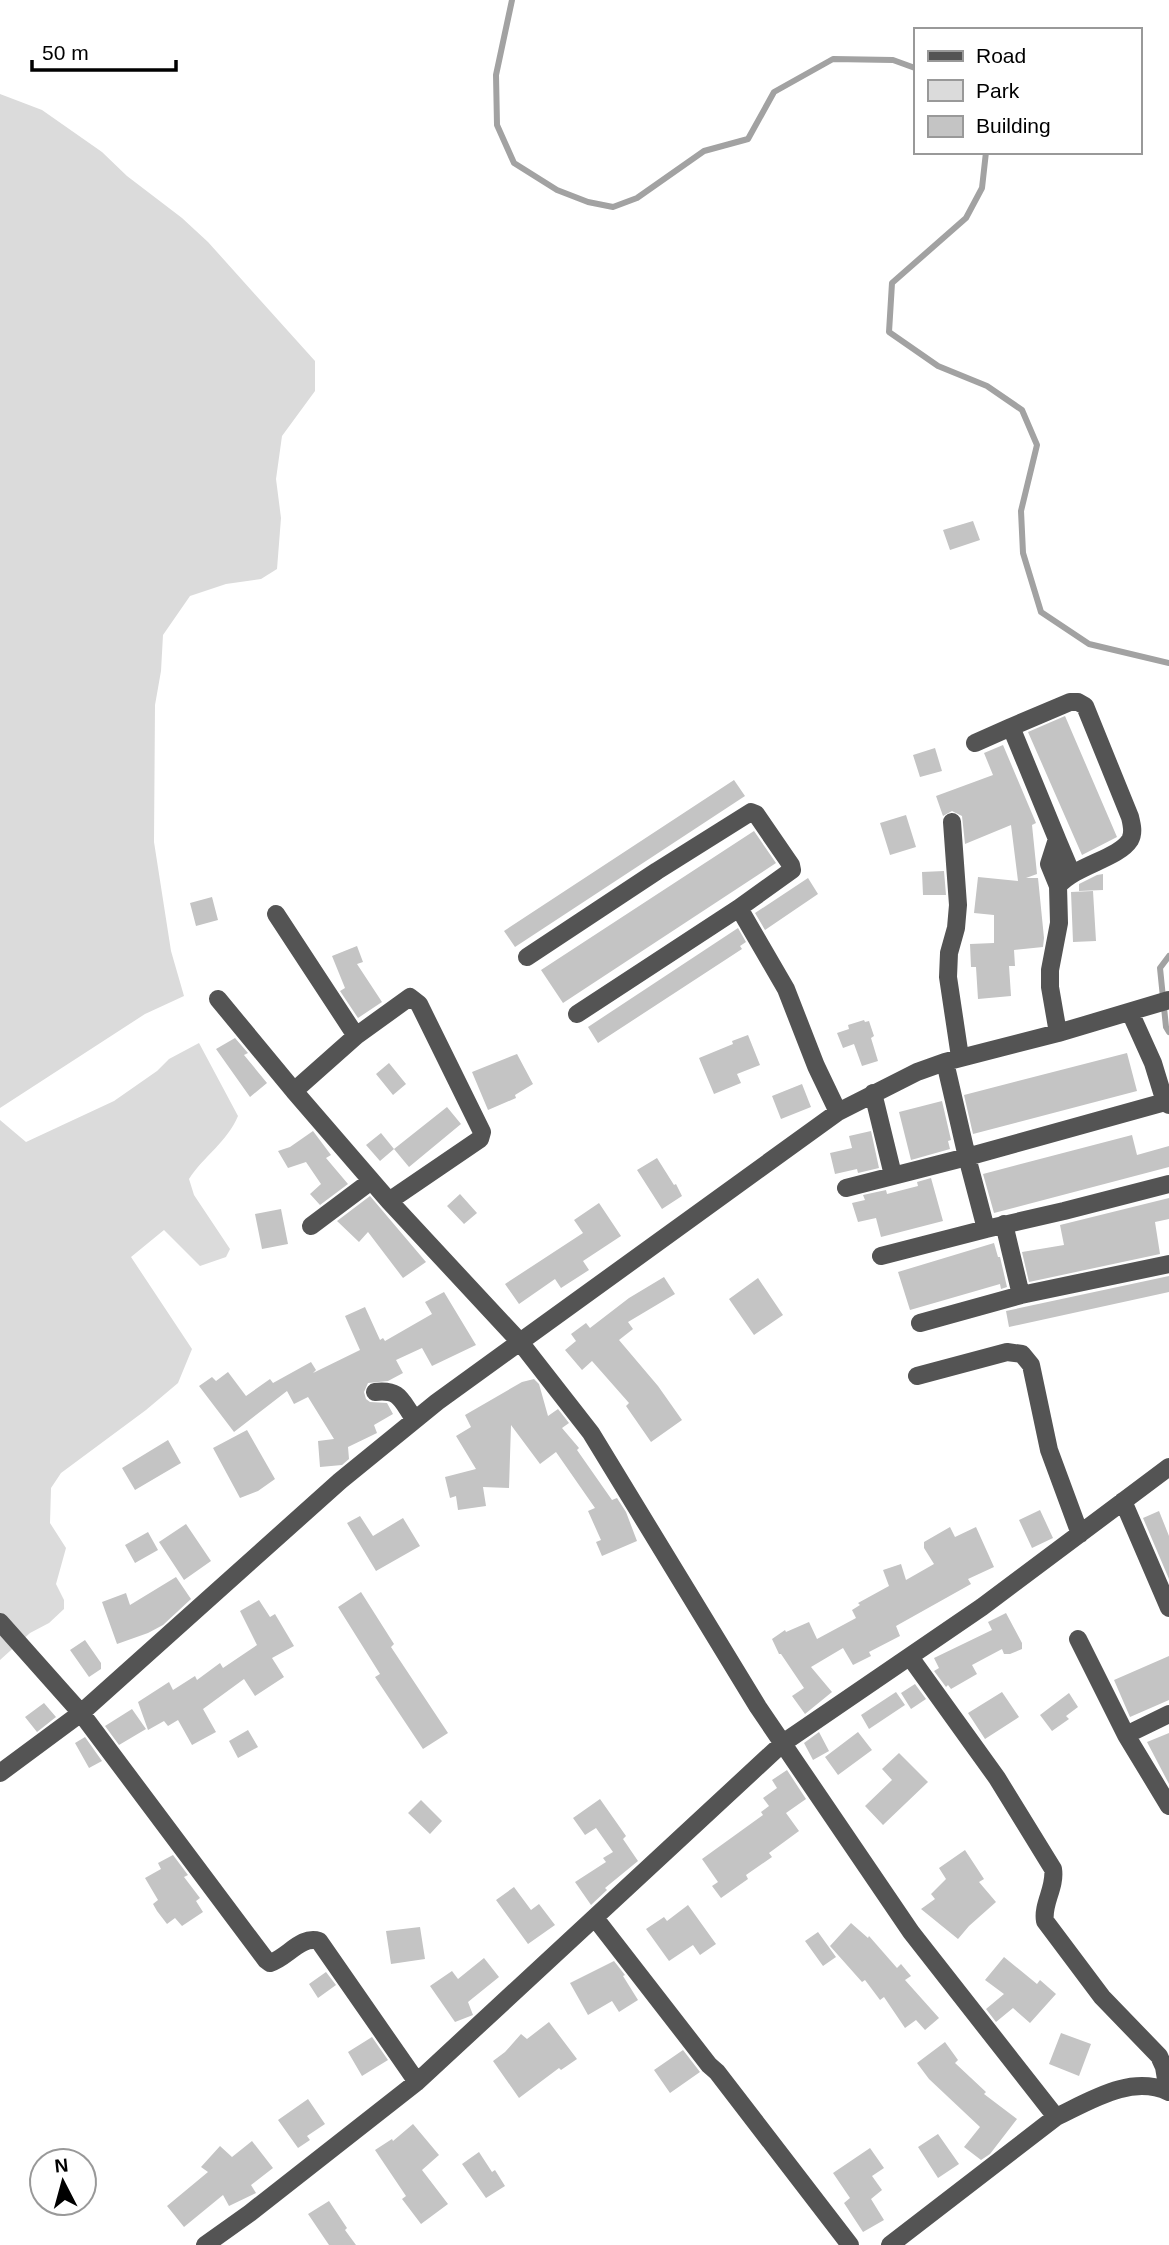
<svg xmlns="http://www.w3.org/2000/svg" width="1169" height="2245" font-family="Arial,sans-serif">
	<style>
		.green { fill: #dbdbdb }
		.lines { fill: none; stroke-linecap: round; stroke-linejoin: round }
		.stream { stroke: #a2a2a2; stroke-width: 6 }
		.building { fill: #c4c4c4 }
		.minor { stroke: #545454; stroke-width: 18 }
	</style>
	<rect width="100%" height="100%" fill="#fff"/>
	<path class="green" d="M0,94L42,110L102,152L127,176L182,218L208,242L315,361V391L282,436L276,479L281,518L277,569L261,579L226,584L190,596L163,635L161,671L155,705L154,842L171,951L184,996L145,1014L0,1108Z
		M199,1043L238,1116C227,1142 204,1156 189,1179L194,1195L230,1249L226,1257L200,1266L164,1230L131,1257L192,1349L178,1383L146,1410L61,1473L51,1488L50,1523L66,1548L56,1584L64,1600V1609L49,1623L30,1633L0,1660V1120L26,1142L114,1101L157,1071L169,1059Z"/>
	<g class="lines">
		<path class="stream" d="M512,0L496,75L497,125L514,163L557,190L588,202L613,207L637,198L704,151L748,139L774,92L833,59L893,60L915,68
			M986,152L982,188L966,218L892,283L889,332L938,366L987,386L1022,410L1037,445L1021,511L1023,553L1041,612L1089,644L1169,663
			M1169,956L1160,968L1166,1027L1169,1032"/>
	</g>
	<path class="building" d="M973,521L980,540L950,550L943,530Z
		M1065,716L1117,837L1082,855L1028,732Z
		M1003,745L1036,823L1032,825L1037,874L1026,878H1038L1044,938L1043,947L1014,950L1015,966H1009L1011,996L978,999L976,967H971L970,944L994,943V915L974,913L978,877L1018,881L1011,825L965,844L962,816L952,811L943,816L936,796L993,775L984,753Z
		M935,748L942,771L920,777L913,755Z
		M734,780L745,796L515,947L504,931Z
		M906,815L916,847L890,855L880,823Z
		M754,831L776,863L563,1003L541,970Z
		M944,871L946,895H923L922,872Z
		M1103,874V890L1079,891V884L1097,875Z
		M808,878L818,894L765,930L755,913Z
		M1093,891L1096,941L1073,942L1071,892Z
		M212,897L218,920L196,926L190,903Z
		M738,928L746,942L740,946L742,949L598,1043L588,1027Z
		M357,946L363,962L357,964L382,1002L358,1018L340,991L345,988L332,956Z
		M864,1020L865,1022L869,1021L874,1036L871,1038L878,1061L862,1066L854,1044L843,1048L837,1033L849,1029L848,1025Z
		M748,1035L760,1065L737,1074L741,1083L714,1094L699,1058L733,1044L732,1041Z
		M235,1038L248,1053L244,1055L267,1083L250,1097L216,1049Z
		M1127,1053L1137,1091L973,1134L964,1095Z
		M517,1054L533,1084L515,1095L516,1098L488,1110L472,1072Z
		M389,1063L406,1084L393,1095L376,1074Z
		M802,1084L811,1107L781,1119L772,1096Z
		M942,1101L951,1140L948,1141L950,1149L911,1160L899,1112Z
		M447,1107L461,1124L409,1167L394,1149Z
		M313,1131L331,1155L326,1158L348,1184L320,1205L310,1194L321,1184L306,1162L288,1168L278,1151L290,1147Z
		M871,1131L879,1168L858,1173L857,1169L835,1174L830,1153L852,1148L849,1136Z
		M381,1133L394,1149L380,1161L366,1145Z
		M1132,1135L1137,1155L1169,1146V1167L994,1213L983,1174Z
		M657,1158L674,1185L676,1184L682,1196L662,1209L637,1170Z
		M931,1178L943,1221L881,1237L876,1218L858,1222L852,1203L865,1200L863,1195L886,1190L887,1194L918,1186L917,1182Z
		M460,1194L477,1213L464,1224L447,1206Z
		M370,1196L426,1262L403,1278L368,1232L359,1242L337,1221Z
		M1169,1198V1219L1155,1222L1160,1254L1029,1282L1022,1252L1064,1245L1060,1225Z
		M599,1203L621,1236L583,1261L589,1270L561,1288L555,1279L519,1304L505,1284L583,1233L574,1220Z
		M281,1209L288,1244L262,1249L255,1214Z
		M994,1243L998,1257H1000L1007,1287L1001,1289L1000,1284L910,1310L898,1272Z
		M1169,1276V1292L1009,1327L1006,1311Z
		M664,1277L675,1294L628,1322L633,1329L619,1340L658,1386L682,1420L651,1442L626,1406L629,1403L592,1361L582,1370L565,1350L576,1341L571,1334L586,1323L590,1328L629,1298Z
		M758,1278L783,1315L754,1335L729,1299Z
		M444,1292L476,1345L432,1366L422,1348L396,1360L403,1373L388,1381L368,1383L364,1392L366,1399L370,1402L387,1403L393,1414L374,1425L377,1433L348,1447L349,1459L342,1465L320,1467L318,1441L334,1439L308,1397L294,1404L287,1391L234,1432L199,1386L212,1377L216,1381L228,1372L246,1396L270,1379L273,1383L311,1362L316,1370L313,1373L360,1350L345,1316L365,1307L380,1340L383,1338L385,1341L432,1314L425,1302Z
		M534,1379L539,1384L548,1416L558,1409L569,1423L562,1428L579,1448L577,1450L612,1500L617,1498L626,1512L637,1541L602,1556L596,1542L601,1540L588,1511L595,1508L556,1452L540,1464L511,1425L509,1488L483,1487L486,1506L458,1510L456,1496L450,1498L445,1477L476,1469L456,1436L471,1427L465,1415L522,1382Z
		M247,1430L275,1479L258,1491L240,1498L213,1448Z
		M168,1440L181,1463L135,1490L122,1468Z
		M1040,1510L1053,1538L1032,1548L1019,1520Z
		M1159,1511L1169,1536V1579L1143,1518Z
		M360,1516L373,1536L403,1518L420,1546L376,1571L347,1523Z
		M186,1524L211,1561L184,1580L159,1542Z
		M950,1527L955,1537L976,1527L994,1567L968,1579L971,1584L896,1626L900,1636L869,1652L871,1656L853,1665L843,1648L811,1667L832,1692L805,1714L792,1696L804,1688L781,1654H779L772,1639L785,1630L786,1632L809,1622L817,1639L856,1618L852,1610L860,1605L858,1603L889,1586L883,1570L901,1564L906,1580L934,1564L924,1548V1542Z
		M148,1532L158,1550L135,1563L125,1545Z
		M176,1577L191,1599L163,1625L148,1633L117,1644L102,1602L126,1593L130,1605Z
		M361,1592L394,1644L391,1647L448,1733L423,1749L375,1677L380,1674L338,1607Z
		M259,1600L270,1617L275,1614L294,1646L272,1658L284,1677L255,1696L244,1679L203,1709L216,1732L192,1745L178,1720L168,1726L164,1721L148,1730L138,1702L169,1682L173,1690L195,1676L197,1680L220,1663L223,1668L257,1645L240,1611Z
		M1006,1613L1022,1643V1649L1010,1654H1004L1002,1649L972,1665L977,1674L951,1689L948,1685L946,1687L934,1671L939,1668L934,1658L992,1630L988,1622Z
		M85,1640L101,1663V1669L89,1677L70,1650Z
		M1169,1656V1700L1130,1717L1114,1680Z
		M915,1684L926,1699L911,1709L901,1693Z
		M896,1692L905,1705L869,1729L861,1715Z
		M1002,1692L1019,1717L985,1739L968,1713Z
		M1069,1693L1078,1707L1066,1716L1069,1719L1052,1731L1040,1715Z
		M44,1703L56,1717L37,1732L25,1717Z
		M132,1709L146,1729L119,1745L105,1726Z
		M248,1730L258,1747L238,1758L229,1741Z
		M819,1732L829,1751L813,1760L804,1743Z
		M858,1732L872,1750L838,1775L825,1757Z
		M1169,1733V1784L1147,1742Z
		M85,1737L102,1761L89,1768L75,1743Z
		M899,1753L928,1782L883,1825L865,1806L892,1780L882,1769Z
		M787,1770L806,1799L786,1813L799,1831L769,1853L772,1857L746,1875L748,1879L721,1898L712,1886L718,1882L702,1859L763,1815L761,1812L769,1806L763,1798L777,1788L772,1780Z
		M600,1799L626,1836L623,1839L638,1861L605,1888L607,1890L591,1905L575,1882L606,1862L603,1858L613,1852L596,1828L585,1835L573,1818Z
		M421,1800L442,1821L430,1834L408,1813Z
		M965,1850L984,1879L979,1882L996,1902L969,1926L958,1939L921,1909L935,1899L931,1894L946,1879L939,1868Z
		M173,1855L188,1875L184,1877L200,1898L196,1901L203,1912L182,1926L175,1918L167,1924L157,1911L153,1904L158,1900L145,1878L161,1869L158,1863Z
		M514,1887L531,1910L539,1904L555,1925L528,1944L496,1900Z
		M688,1905L716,1944L700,1955L693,1945L669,1961L646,1929L664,1917L667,1921Z
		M851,1923L868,1938L869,1936L897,1968L901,1964L911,1976L905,1980L939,2018L925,2030L916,2020L905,2028L884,1997L880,2000L865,1980L862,1982L830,1946Z
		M420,1927L425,1959L391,1964L386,1931Z
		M818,1932L836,1957L823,1966L805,1941Z
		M1004,1957L1037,1984L1040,1980L1056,1994L1030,2023L1013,2008L996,2022L986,2009L1004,1994L985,1980Z
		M484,1958L499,1977L468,2002L473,2015L455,2022L430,1986L452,1971L458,1979Z
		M614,1961L625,1975L623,1976L638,2000L619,2012L612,2001L588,2015L570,1983Z
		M326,1972L336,1985L318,1998L309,1984Z
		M549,2022L577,2059L561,2070L559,2068L519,2098L493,2061L505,2052L521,2034L527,2039Z
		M1061,2033L1091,2044L1079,2076L1049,2064Z
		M372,2037L388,2060L362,2076L348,2052Z
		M945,2042L958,2060L955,2063L986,2092L984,2094L1017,2119L990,2154L981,2160L964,2147L980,2127L929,2079L917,2063Z
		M683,2050L700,2072L670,2093L654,2070Z
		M308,2099L325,2124L307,2136L310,2140L298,2148L278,2120Z
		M413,2124L439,2155L422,2170L448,2204L421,2224L402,2199L406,2196L375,2150L392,2139L393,2141Z
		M938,2134L959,2164L938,2178L918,2147Z
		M252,2141L273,2168L251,2185L256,2193L229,2206L223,2195L184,2227L167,2206L208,2172L201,2167L220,2146L232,2157Z
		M870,2148L884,2168L872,2176L882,2190L871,2199L884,2220L863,2232L844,2203L850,2198L833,2173Z
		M479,2152L492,2172L495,2170L505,2186L486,2198L462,2164Z
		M329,2201L347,2228L345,2230L356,2245H329L308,2214Z"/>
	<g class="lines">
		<path class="minor" d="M1011,727L1070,702H1078L1085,706L1130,817C1132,825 1134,833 1130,840C1118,859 1076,865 1058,886
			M975,743L1011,727L1057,839L1049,864L1058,886L1059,923L1050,970V987L1058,1033
			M952,822L958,905L956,928L949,953L948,977L960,1057
			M1057,839L1068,865L1066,877
			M276,914L356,1036
			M527,957L657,871L751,812L756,814L791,865L792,870L739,908
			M218,999L294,1091
			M1130,1012L1153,1063L1165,1102L1169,1105
			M577,1014L739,908L786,989L816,1066L838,1112
			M873,1093L893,1175
			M1165,1102L967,1157L986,1229L1064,1211L1169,1184
			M846,1188L967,1157L945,1062
			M389,1201L480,1139L482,1132L419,1004L410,997L356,1036L294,1091L389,1201L520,1342L591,1433L758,1707L911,1932L1056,2117C1090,2101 1131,2074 1169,2092
			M1004,1224L1021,1295L1169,1264
			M311,1226L371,1181
			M881,1256L986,1229
			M920,1323L1021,1295
			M917,1376L1007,1352L1022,1354L1031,1365L1049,1450L1080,1534
			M375,1392C401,1389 401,1401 415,1420
			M1123,1501L1169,1608
			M0,1622L81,1713L266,1960L270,1963C287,1958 301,1935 319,1941L417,2082
			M1078,1639L1126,1735L1169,1714
			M910,1657L997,1778L1053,1869C1056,1887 1042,1904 1045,1921L1102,1997L1159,2056L1164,2067L1168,2091
			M1126,1735L1169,1806
			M0,1773L81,1713L340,1481L437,1402L838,1112L917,1072L945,1062L1058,1033L1169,1000
			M595,1918L709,2065L717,2072L850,2245
			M205,2245L250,2213L417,2082L783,1743L982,1607L1169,1467
			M890,2245L1056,2117"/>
	</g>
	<rect x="914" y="28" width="228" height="126" fill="#ffffff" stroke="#999999" stroke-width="2"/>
	<rect x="928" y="51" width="35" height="10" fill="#545454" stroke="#999999" stroke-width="2"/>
	<text x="976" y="63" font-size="21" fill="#000000">Road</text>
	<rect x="928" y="80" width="35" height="21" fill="#dbdbdb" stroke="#999999" stroke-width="2"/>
	<text x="976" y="98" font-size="21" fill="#000000">Park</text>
	<rect x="928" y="116" width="35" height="21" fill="#c4c4c4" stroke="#999999" stroke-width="2"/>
	<text x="976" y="133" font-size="21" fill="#000000">Building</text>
	<g transform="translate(63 2182) rotate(354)"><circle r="33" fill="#ffffff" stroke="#999999" stroke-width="2"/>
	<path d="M0-5L12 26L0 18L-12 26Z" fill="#000000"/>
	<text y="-10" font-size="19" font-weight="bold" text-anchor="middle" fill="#000000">N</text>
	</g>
	<path d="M32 60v10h144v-10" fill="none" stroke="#000000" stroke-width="3.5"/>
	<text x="42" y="60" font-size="21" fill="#000000" stroke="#ffffff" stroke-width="5" paint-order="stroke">50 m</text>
</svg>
